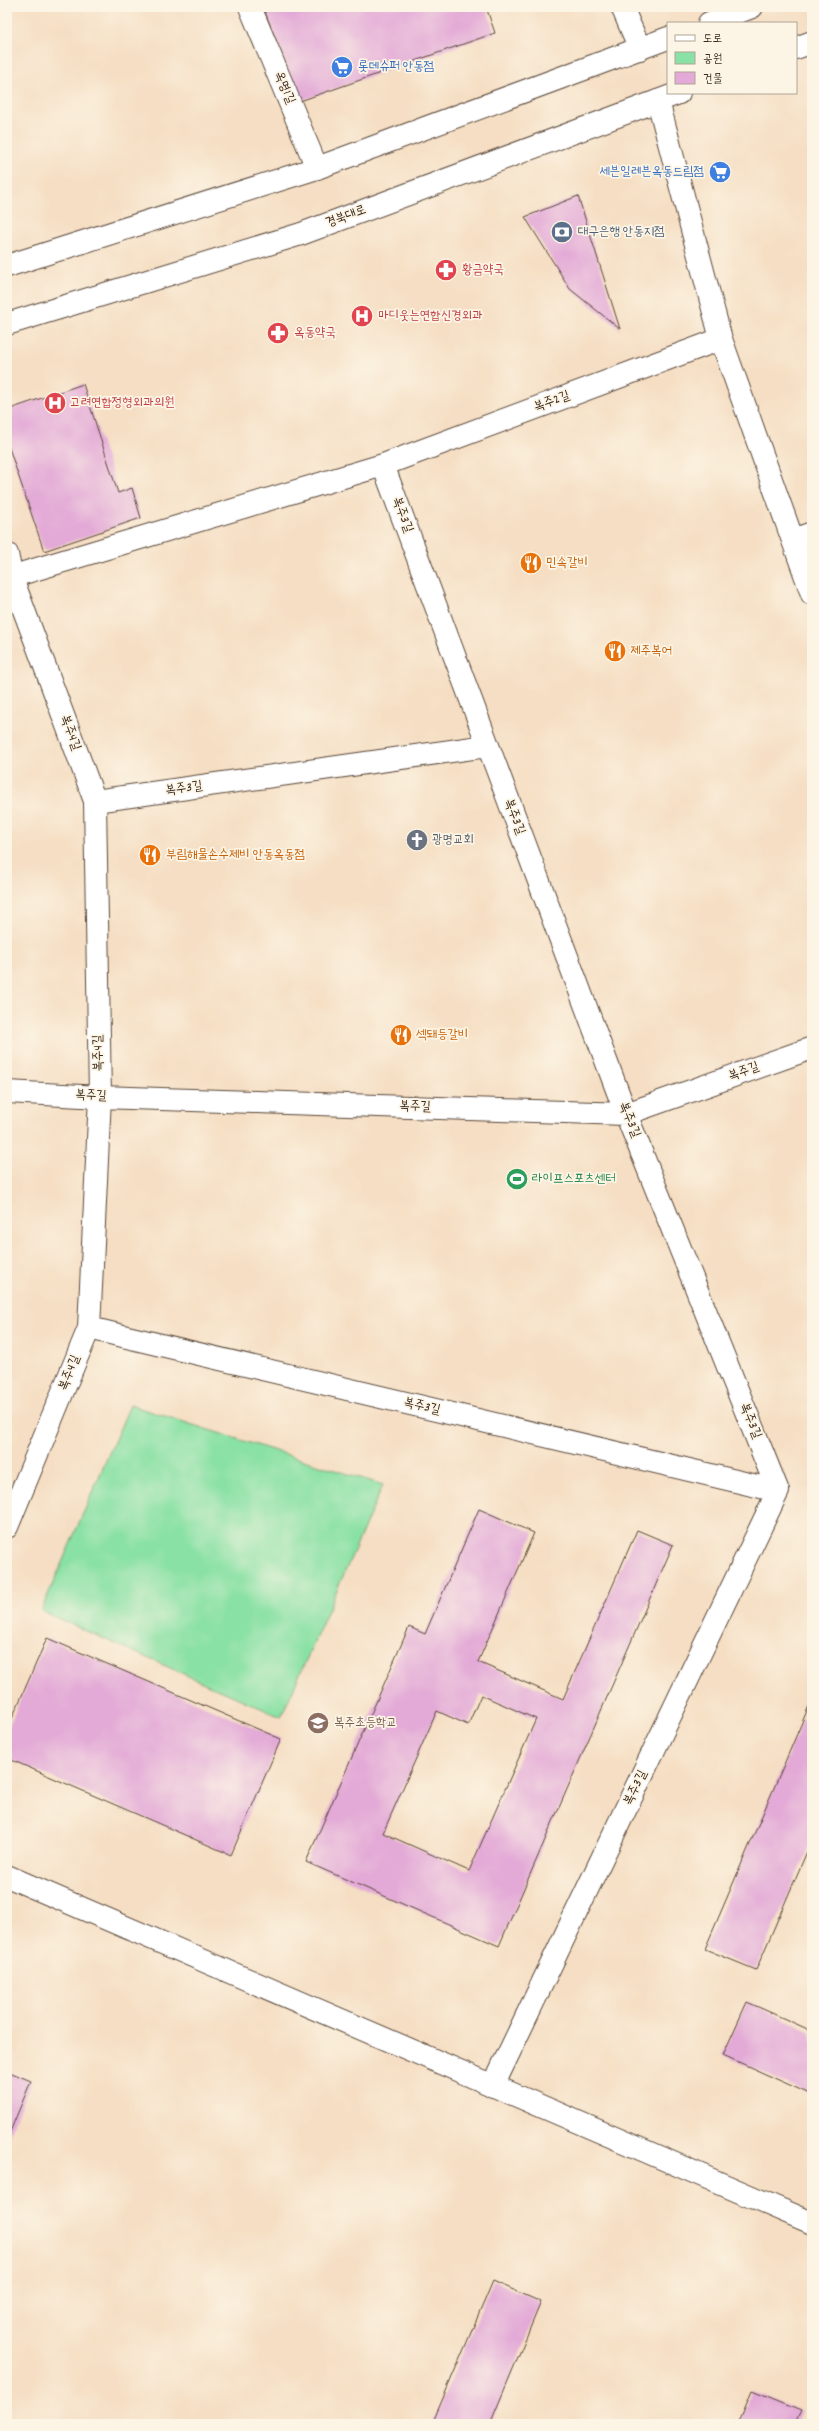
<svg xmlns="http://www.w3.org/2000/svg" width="819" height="2431" font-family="Dekko,'Poor Story',sans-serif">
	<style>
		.green { fill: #8ae1a5; stroke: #628662 }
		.building { fill: #e3aad7; fill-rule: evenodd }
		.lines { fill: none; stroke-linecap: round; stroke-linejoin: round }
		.minor-casing { stroke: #574537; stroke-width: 24 }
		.tertiary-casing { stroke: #574537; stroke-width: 24 }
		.minor { stroke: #fff; stroke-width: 22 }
		.tertiary { stroke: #fff; stroke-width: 22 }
		.labels { text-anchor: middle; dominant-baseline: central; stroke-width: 3.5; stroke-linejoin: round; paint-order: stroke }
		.shop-label { font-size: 13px; fill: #366cbe; stroke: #fcf5e5; text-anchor: start }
		.street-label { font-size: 13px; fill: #3b2a1e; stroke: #fcf5e5 }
		.service-label { font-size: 13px; fill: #4e5e75; stroke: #fcf5e5; text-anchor: start }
		.health-label { font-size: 13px; fill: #be3a42; stroke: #fcf5e5; text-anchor: start }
		.food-label { font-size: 13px; fill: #c56008; stroke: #fcf5e5; text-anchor: start }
		.worship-label { font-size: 13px; fill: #5b616d; stroke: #fcf5e5; text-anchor: start }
		.leisure-label { font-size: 13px; fill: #27864d; stroke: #fcf5e5; text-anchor: start }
		.education-label { font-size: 13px; fill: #785e54; stroke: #fcf5e5; text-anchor: start }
	</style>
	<rect width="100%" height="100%" fill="#fcf5e5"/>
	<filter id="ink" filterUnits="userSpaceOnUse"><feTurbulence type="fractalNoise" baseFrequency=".025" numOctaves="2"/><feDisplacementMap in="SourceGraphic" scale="8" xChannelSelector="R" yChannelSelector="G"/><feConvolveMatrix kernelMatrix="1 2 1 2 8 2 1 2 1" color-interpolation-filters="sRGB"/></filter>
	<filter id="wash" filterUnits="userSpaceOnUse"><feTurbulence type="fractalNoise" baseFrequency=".012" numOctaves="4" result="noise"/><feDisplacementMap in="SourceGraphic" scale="16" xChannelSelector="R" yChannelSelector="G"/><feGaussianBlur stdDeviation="0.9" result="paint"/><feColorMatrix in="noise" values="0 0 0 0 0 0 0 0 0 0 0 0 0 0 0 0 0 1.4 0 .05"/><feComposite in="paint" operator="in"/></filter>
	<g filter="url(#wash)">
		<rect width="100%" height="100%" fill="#f5dec3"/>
		<path class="green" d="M130,1405L383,1485L281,1717L41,1611Z"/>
		<g id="blocks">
			<path class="building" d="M263,7H486L495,33L300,101Z
				M578,196L620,329L570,289L525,217Z
				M83,384L118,493L132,488L141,518L44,551L7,442V410Z
				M479,1509L534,1533L478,1662L563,1699L637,1530L673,1545L499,1946L306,1862L409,1627L425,1634ZM481,1695L536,1719L469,1871L383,1833L437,1711L468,1725Z
				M47,1638L281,1739L231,1855L7,1758V1730Z
				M812,1699V1840L756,1970L705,1949Z
				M747,2002L812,2031V2095L723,2055Z
				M7,2071L31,2081L7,2139Z
				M493,2281L541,2302L490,2424H432Z
				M752,2391L801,2411L795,2424H738Z"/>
		</g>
	</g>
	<g filter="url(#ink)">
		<use href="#blocks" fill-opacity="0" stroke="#574537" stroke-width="1"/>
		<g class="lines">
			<g class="minor-casing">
				<path id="minor" d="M250,7L317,168
					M622,7L640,49
					M658,101L721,339L812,594
					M383,465L626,1114L778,1491L493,2086
					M793,540L812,533
					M7,554L12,578L95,801L100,1097L89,1328L7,1527
					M7,578L383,465L721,339
					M95,801L487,746
					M7,1092L100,1097L626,1114L812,1048
					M89,1328L778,1491"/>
			</g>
			<g class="tertiary-casing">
				<path id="tertiary" d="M709,23L752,7
					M796,48L812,42
					M7,266L317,168L668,38
					M7,324L301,234L679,93
					M7,1876L812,2223"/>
			</g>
			<use href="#minor" class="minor"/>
			<use href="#tertiary" class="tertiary"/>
		</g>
	</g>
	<defs>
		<g id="supermarket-disc" transform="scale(1.15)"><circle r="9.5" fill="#3f7fe0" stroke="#fcf5e5"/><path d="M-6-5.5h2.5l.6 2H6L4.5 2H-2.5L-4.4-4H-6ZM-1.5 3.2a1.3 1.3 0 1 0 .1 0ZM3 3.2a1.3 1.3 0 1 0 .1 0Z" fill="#fff"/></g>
		<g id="bank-disc" transform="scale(1.15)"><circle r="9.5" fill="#5c6f8a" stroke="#fcf5e5"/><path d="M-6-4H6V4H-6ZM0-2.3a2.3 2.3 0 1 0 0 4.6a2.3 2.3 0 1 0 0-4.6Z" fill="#fff"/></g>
		<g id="pharmacy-disc" transform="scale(1.15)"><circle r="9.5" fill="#e0444e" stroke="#fcf5e5"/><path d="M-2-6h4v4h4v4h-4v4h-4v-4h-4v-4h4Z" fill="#fff"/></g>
		<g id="hospital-disc" transform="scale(1.15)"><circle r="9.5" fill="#e0444e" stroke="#fcf5e5"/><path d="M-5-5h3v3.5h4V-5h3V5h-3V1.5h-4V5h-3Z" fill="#fff"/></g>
		<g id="restaurant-disc" transform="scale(1.15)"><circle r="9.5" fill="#e8710a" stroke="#fcf5e5"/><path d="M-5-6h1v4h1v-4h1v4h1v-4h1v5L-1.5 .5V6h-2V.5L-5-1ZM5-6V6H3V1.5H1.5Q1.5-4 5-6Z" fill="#fff"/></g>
		<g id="church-disc" transform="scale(1.15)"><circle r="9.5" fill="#6b7280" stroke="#fcf5e5"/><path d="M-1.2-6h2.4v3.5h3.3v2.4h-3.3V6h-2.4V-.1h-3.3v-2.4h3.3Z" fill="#fff"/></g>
		<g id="stadium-disc" transform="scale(1.15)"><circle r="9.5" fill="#2e9e5b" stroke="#fcf5e5"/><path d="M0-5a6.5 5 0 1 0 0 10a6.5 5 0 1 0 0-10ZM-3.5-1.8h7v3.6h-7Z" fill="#fff"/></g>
		<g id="school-disc" transform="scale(1.15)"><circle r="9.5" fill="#8d6e63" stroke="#fcf5e5"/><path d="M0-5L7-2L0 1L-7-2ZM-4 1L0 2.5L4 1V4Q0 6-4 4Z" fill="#fff"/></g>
	</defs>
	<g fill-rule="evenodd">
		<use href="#supermarket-disc" x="342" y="67"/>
		<use href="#supermarket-disc" x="720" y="172"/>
		<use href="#bank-disc" x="562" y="232"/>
		<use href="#pharmacy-disc" x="446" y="270"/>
		<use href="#hospital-disc" x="362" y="316"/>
		<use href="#pharmacy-disc" x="278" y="333"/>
		<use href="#hospital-disc" x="55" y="403"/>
		<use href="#restaurant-disc" x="531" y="563"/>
		<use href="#restaurant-disc" x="615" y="651"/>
		<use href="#church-disc" x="417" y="840"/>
		<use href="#restaurant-disc" x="150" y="855"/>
		<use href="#restaurant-disc" x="401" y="1035"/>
		<use href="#stadium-disc" x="517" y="1179"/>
		<use href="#school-disc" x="318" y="1723"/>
	</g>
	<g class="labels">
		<g class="shop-label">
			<text x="358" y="67">롯데슈퍼 안동점</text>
			<text x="704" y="172" text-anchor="end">세븐일레븐옥동드림점</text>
		</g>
		<g class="street-label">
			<text transform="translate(284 88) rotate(67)">옥명1길</text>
			<text transform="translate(346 217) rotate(-20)">경북대로</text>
			<text transform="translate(552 402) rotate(-20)">복주2길</text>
			<text transform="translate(402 515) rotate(70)">복주3길</text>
			<text transform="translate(70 733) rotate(70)">복주4길</text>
			<text transform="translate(184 789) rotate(-8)">복주3길</text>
			<text transform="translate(514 817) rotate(69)">복주3길</text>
			<text transform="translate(99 1053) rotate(-91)">복주4길</text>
			<text transform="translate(744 1072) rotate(-20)">복주길</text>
			<text transform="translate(91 1096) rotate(3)">복주길</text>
			<text transform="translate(415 1107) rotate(2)">복주길</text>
			<text transform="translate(629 1120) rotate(68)">복주3길</text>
			<text transform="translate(70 1373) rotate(-68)">복주4길</text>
			<text transform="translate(422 1407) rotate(13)">복주3길</text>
			<text transform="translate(750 1421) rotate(68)">복주3길</text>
			<text transform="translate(636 1788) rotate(-64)">복주3길</text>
		</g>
		<g class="service-label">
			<text x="578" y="232">대구은행 안동지점</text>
		</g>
		<g class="health-label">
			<text x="462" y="270">황금약국</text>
			<text x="378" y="316">마디웃는연합신경외과</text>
			<text x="294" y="333">옥동약국</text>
			<text x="70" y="403">고려연합정형외과의원</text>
		</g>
		<g class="food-label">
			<text x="546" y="563">민속갈비</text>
			<text x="630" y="651">제주복어</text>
			<text x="166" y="855">부림해물손수제비 안동옥동점</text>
			<text x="416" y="1035">섹돼등갈비</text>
		</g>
		<g class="worship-label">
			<text x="432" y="840">광명교회</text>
		</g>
		<g class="leisure-label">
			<text x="532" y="1179">라이프스포츠센터</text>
		</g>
		<g class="education-label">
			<text x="334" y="1723">복주초등학교</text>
		</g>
	</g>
	<rect width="819" height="2431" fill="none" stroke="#fcf5e5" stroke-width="24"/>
	<rect x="667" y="22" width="130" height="72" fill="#fcf5e5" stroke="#afa495"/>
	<rect x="675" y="35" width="20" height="6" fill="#ffffff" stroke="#afa495"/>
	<text x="703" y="42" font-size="12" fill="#3b2a1e">도로</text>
	<rect x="675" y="52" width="20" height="12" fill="#8ae1a5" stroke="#afa495"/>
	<text x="703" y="62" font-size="12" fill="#3b2a1e">공원</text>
	<rect x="675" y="72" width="20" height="12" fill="#e3aad7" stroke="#afa495"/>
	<text x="703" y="82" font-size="12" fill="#3b2a1e">건물</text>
</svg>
